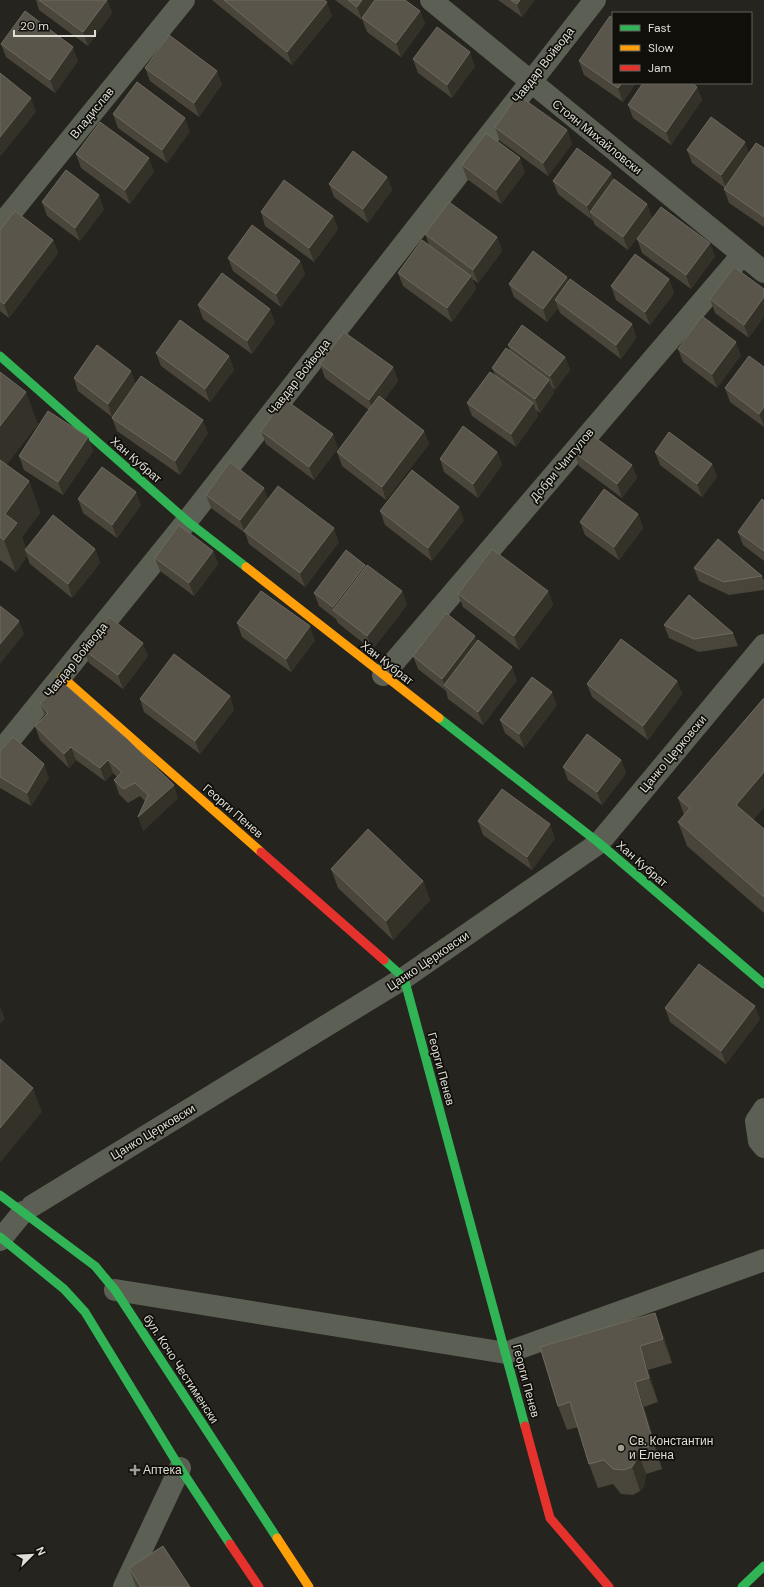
<svg xmlns="http://www.w3.org/2000/svg" width="764" height="1587" font-family="'DM Sans',sans-serif">
	<style>
		.lines { fill: none; stroke-linecap: round; stroke-linejoin: round }
		.street { stroke: #5c6054; stroke-width: 22 }
		.fast { stroke: #30b455; stroke-width: 9 }
		.slow { stroke: #ff9f0a; stroke-width: 9 }
		.jam { stroke: #e5322d; stroke-width: 9 }
		.wall { fill: #49453a }
		.shaded-wall { fill: #343128 }
		.building { fill: #59554b; stroke: #6e6a60 }
		.poi-dot { fill: #9e9d96; stroke: #100f0a; stroke-width: 1.5 }
		.labels { text-anchor: middle; dominant-baseline: central; stroke-width: 3.5; stroke-linejoin: round; paint-order: stroke }
		.street-label { font-size: 12px; fill: #dfded6; stroke: #100f0a }
		.poi-label { font-size: 12px; fill: #dfded6; stroke: #100f0a; text-anchor: start }
	</style>
	<rect width="100%" height="100%" fill="#25241e"/>
	<g class="lines">
		<path class="street" d="M431,0L764,272
			M0,226L184,0
			M383,675L742,255
			M0,752L187,521L595,0
			M764,1109L756,1121L759,1141L764,1147
			M32,1206L404,978L599,843L764,645
			M0,1240L23,1212
			M115,1290L506,1353L764,1260
			M124,1587L180,1468"/>
		<path class="fast" d="M0,356L187,521L246,567
			M439,718L599,843L764,984
			M384,960L404,978L525,1426
			M0,1195L95,1266L115,1290L277,1538
			M0,1237L64,1289L85,1312L180,1468L230,1544
			M742,1587L764,1566"/>
		<path class="slow" d="M246,567L439,718
			M62,677L261,852
			M277,1538L309,1587"/>
		<path class="jam" d="M261,852L384,960
			M525,1426L550,1518L609,1587
			M230,1544L259,1587"/>
	</g>
	<path class="wall" d="M36,0H107L112,13L88,46L39,10Z
		M212,0H324L332,16L292,65Z
		M335,0H405L420,11L425,24L401,57L367,32L362,19V20Z
		M498,0H535L522,17Z
		M1,44L78,61L55,93L6,57Z
		M413,59L475,66L452,98L418,73Z
		M579,61L636,83L623,102L584,75Z
		M145,68L222,84L199,117L150,81Z
		M697,87L702,100L671,145L633,118L628,105Z
		M113,114L190,131L167,163L118,128Z
		M495,127L567,130L572,144L548,176L500,141Z
		M764,148V227L729,203L724,189L725,188L692,163L687,150L749,153Z
		M76,154L154,171L130,204L81,168Z
		M462,165L525,172L501,204L467,179Z
		M611,173L613,179L647,204L652,218L628,250L595,225L592,219V220L558,194L553,181Z
		M387,177L392,190L368,223L334,197L329,184Z
		M42,202L104,209L80,241L47,216Z
		M261,212L333,216L338,229L314,262L265,226Z
		M0,230L53,240L58,253L9,318L0,311Z
		M425,234L497,237L502,251L478,283L472,279L476,289L452,322L403,286L398,273L429,245Z
		M637,239L715,256L691,289L642,253Z
		M228,258L300,261L305,274L281,307L233,271Z
		M734,267L749,338L715,313L710,299Z
		M567,277L568,282L632,324L636,338L621,359L560,313L558,308L547,322L514,297L509,284Z
		M669,279L674,293L650,325L616,300L611,286Z
		M198,305L275,322L252,354L203,319Z
		M508,345L565,357L570,370L555,390L552,387L554,393L540,413L536,410L538,416L516,447L472,416L467,403L495,375L492,368L510,351Z
		M678,349L741,355L717,388L683,362Z
		M156,353L229,356L234,370L210,402L161,366Z
		M320,364L393,367L398,381L384,400L424,431L429,444L386,500L342,466L337,452L369,410L325,378Z
		M764,367V427L730,402L725,388Z
		M0,372L38,424L6,465L29,481L40,513L22,537L26,549H95L100,563L72,598L30,564L27,556L16,572L0,560Z
		M74,378L136,383L208,433L180,475L117,431L112,418V417L78,391Z
		M261,431L338,448L314,480L266,444Z
		M88,437L93,451L63,495L24,470L19,456Z
		M497,452L502,465L478,498L444,472L440,459Z
		M574,452L632,465L637,478L622,498L579,466Z
		M655,452L712,464L717,477L702,497L660,465Z
		M206,495L268,499L339,542L305,587L249,544L245,533L211,508Z
		M78,499L141,505L117,538L83,513Z
		M764,501V561L743,545L738,532Z
		M380,511L464,520L432,561L385,525Z
		M638,514L643,528L619,560L585,535L580,522Z
		M213,551L218,564L194,596L160,571L155,558Z
		M365,565L366,567L402,591L407,605L372,650L338,623L336,619L319,606L314,593Z
		M694,568L762,576L764,581V590L729,595L699,581Z
		M548,591L553,605L519,650L463,607L458,594Z
		M237,623L315,640L291,672L242,637Z
		M664,625L733,633L738,646L699,652L669,638Z
		M477,642L517,680L483,725L448,699L446,691L418,669L413,656Z
		M84,650L148,656L123,689L89,663Z
		M677,681L682,694L648,740L592,697L587,684Z
		M230,696L234,710L200,754L144,712L140,699Z
		M764,698V807L753,820L764,829V913L687,846L678,822L684,815L678,798Z
		M40,703L178,798L143,831L145,801L140,796L128,803L119,794L114,780L117,777L113,773L105,781L76,760L69,768L40,740L35,726L45,716Z
		M557,705L524,748L505,733L500,720Z
		M0,751L49,778L31,806L0,788Z
		M621,760L626,773L602,805L568,780L563,767Z
		M478,821L555,838L532,870L483,835Z
		M331,869L423,881L430,900L393,940L338,888Z
		M665,1008L760,1019L726,1064L670,1022Z
		M664,1337L672,1363L648,1370L658,1402L644,1407L662,1469L646,1474L644,1486L640,1491L633,1495L621,1494L613,1484L598,1488L589,1464L578,1427L567,1430L558,1406L540,1347Z
		M129,1568L190,1587H136Z"/>
	<path class="shaded-wall" d="M107,0L112,13L88,46L83,32Z
		M362,0H377L362,18V20L357,7Z
		M520,0H535L522,17L517,4Z
		M327,2L332,16L292,65L287,52Z
		M420,11L425,24L401,57L396,43Z
		M73,47L78,61L55,93L50,80Z
		M470,52L475,66L452,98L447,85Z
		M217,71L222,84L199,117L194,103Z
		M622,83H636L623,102L618,88Z
		M697,87L702,100L671,145L666,132Z
		M31,98L36,112L0,157V137Z
		M185,118L190,131L167,163L162,150Z
		M567,130L572,144L548,176L543,163Z
		M745,142L750,156L726,188L721,175Z
		M149,158L154,171L130,204L125,190Z
		M520,158L525,172L501,204L496,190Z
		M611,173L616,187L590,212L592,219V220L587,206Z
		M387,177L392,190L368,223L363,209Z
		M99,195L104,209L80,241L75,228Z
		M647,204L652,218L628,250L623,237Z
		M333,216L338,229L314,262L309,248Z
		M497,237L502,251L478,283L473,270Z
		M53,240L58,253L9,318L4,304Z
		M710,243L715,256L691,289L686,275Z
		M300,261L305,274L281,307L276,294Z
		M471,276L476,289L452,322L447,308Z
		M567,277L571,290L555,300L558,308L547,322L543,309Z
		M669,279L674,293L650,325L645,312Z
		M764,297V317L749,338L744,325Z
		M270,309L275,322L252,354L247,341Z
		M632,324L636,338L621,359L616,345Z
		M736,342L741,355L717,388L712,374Z
		M229,356L234,370L210,402L205,389Z
		M565,357L570,370L555,390L550,376Z
		M393,367L398,381L374,413L369,400Z
		M131,371L136,384L112,417L108,404Z
		M549,380L554,393L540,413L535,399Z
		M26,392L38,424L3,469L0,461V426Z
		M533,403L538,416L516,447L511,434Z
		M764,407V426L759,414Z
		M203,420L208,433L180,475L175,461Z
		M424,431L429,444L386,500L382,487Z
		M333,434L338,448L314,480L309,467Z
		M88,437L93,451L63,495L58,482Z
		M497,452L502,465L478,498L473,484Z
		M712,464L717,477L702,497L697,484Z
		M632,465L637,478L622,498L617,484Z
		M29,481L40,513L22,537L27,552L25,550L27,556L16,572L4,540L5,514Z
		M264,488L269,501L244,531L245,533L240,520Z
		M136,492L141,505L117,538L112,525Z
		M459,507L464,520L432,561L428,548Z
		M638,514L643,528L619,560L614,547Z
		M334,528L339,542L305,587L300,573Z
		M95,549L100,563L72,598L68,584Z
		M213,551L218,564L194,596L189,583Z
		M365,565L370,578L335,611L333,607Z
		M402,591L407,605L372,650L367,636Z
		M548,591L553,605L519,650L514,636Z
		M19,621L24,634L0,664V644Z
		M310,626L315,640L291,672L286,659Z
		M475,636L480,650L445,686L442,679Z
		M143,643L148,656L123,689L118,675Z
		M512,667L517,680L483,725L478,712Z
		M677,681L682,694L648,740L643,726Z
		M552,692L557,705L524,748L519,734Z
		M230,696L234,710L200,754L195,741Z
		M71,747L76,760L69,768L64,754Z
		M108,760L113,773L105,781L100,768Z
		M621,760L626,773L602,805L597,792Z
		M44,764L49,778L31,806L27,793Z
		M764,772V807L745,829L736,805Z
		M174,785L178,798L143,831L138,817Z
		M550,824L555,838L532,870L527,857Z
		M423,881L430,900L393,940L386,921Z
		M0,1006L5,1019L0,1024Z
		M755,1006L760,1019L726,1064L721,1051Z
		M33,1088L42,1112L0,1163V1128Z
		M655,1313L664,1337L672,1363L663,1339Z
		M640,1346L648,1370L658,1402L649,1378Z
		M635,1382L644,1407L662,1469L654,1445Z
		M637,1450L646,1474L644,1486L640,1491L632,1467Z"/>
	<path class="building" d="M39,0H107L83,32Z
		M224,0H324L327,2L287,52Z
		M348,0H362L357,7Z
		M375,0H405L420,11L396,43L362,18Z
		M511,0H520L517,4Z
		M25,11L73,47L50,80L1,44Z
		M610,16L613,18V83H622L618,88L579,61Z
		M437,27L470,52L447,85L413,59Z
		M169,35L217,71L194,103L145,68Z
		M0,73L31,98L0,137Z
		M137,82L185,118L162,150L113,114Z
		M643,83H692L697,87L666,132L628,105Z
		M518,95L567,130L543,163L495,127Z
		M711,117L745,142L721,175L687,150Z
		M100,122L149,158L125,190L76,154Z
		M486,133L520,158L496,190L462,165Z
		M756,143L764,148V217L724,189Z
		M577,148L611,173L587,206L553,181Z
		M353,151L387,177L363,209L329,184Z
		M66,170L99,195L75,228L42,202Z
		M614,179L647,204L623,237L590,212Z
		M284,180L333,216L309,248L261,212Z
		M449,202L497,237L473,270L425,234Z
		M661,207L710,243L686,275L637,239Z
		M15,211L53,240L4,304L0,301V230Z
		M252,225L300,261L276,294L228,258Z
		M422,240L471,276L447,308L398,273Z
		M533,251L567,277L543,309L509,284Z
		M635,254L669,279L645,312L611,286Z
		M734,267L764,289V297L744,325L710,299Z
		M222,273L270,309L247,341L198,305Z
		M570,279L632,324L616,345L555,300Z
		M702,316L736,342L712,374L678,349Z
		M180,320L229,356L205,389L156,353Z
		M522,325L565,357L550,376L508,345Z
		M344,332L393,367L369,400L320,364Z
		M97,345L131,371L108,404L74,378Z
		M506,348L549,380L535,399L492,368Z
		M749,356L764,367V407L759,414L725,388Z
		M0,372L26,392L0,426Z
		M490,372L533,403L511,434L467,403Z
		M141,376L203,420L175,461L112,418Z
		M379,396L424,431L382,487L337,452Z
		M284,399L333,434L309,467L261,431Z
		M48,411L88,437L58,482L19,456Z
		M463,426L497,452L473,484L440,459Z
		M669,432L712,464L697,484L655,452Z
		M589,433L632,465L617,484L574,452Z
		M0,460L29,481L5,514L17,523L4,540L0,537Z
		M230,462L264,488L240,520L206,495Z
		M102,467L136,492L112,525L78,499Z
		M412,470L459,507L428,548L380,511Z
		M278,486L334,528L300,573L244,531Z
		M604,489L638,514L614,547L580,522Z
		M762,499L764,501V551L738,532Z
		M53,515L95,549L68,584L25,550Z
		M179,525L213,551L189,583L155,558Z
		M718,539L762,576L724,582L694,568Z
		M492,549L548,591L514,636L458,594Z
		M346,550L365,565L333,607L314,593Z
		M367,565L402,591L367,636L333,610Z
		M261,591L310,626L286,659L237,623Z
		M689,595L733,633L694,639L664,625Z
		M0,606L19,621L0,644Z
		M446,613L475,636L442,679L413,656Z
		M109,617L143,643L118,675L84,650Z
		M621,639L677,681L643,726L587,684Z
		M478,640L512,667L478,712L444,685Z
		M174,654L230,696L195,741L140,699Z
		M532,677L552,692L519,734L500,720Z
		M63,683L128,740L174,785L138,817L148,795L135,783L123,789L114,780L122,772L108,760L100,768L71,747L64,754L35,726L48,713L40,703Z
		M764,698V772L736,805L764,829V897L678,822L690,808L678,798Z
		M587,734L621,760L597,792L563,767Z
		M13,737L44,764L27,793L0,777V751Z
		M502,789L550,824L527,857L478,821Z
		M368,829L423,881L386,921L331,869Z
		M699,964L755,1006L721,1051L665,1008Z
		M0,1059L33,1088L0,1128Z
		M655,1313L663,1339L640,1346L649,1378L635,1382L654,1445L637,1450L635,1462L632,1467L624,1470L613,1469L604,1460L589,1464L570,1402L558,1406L540,1347Z
		M163,1546L190,1587H141L129,1568Z"/>
	<g class="poi-dot">
		<circle cx="621" cy="1448" r="4"/>
		<path d="M133 1464h4v4h4v4h-4v4h-4v-4h-4v-4h4z"/>
	</g>
	<g class="labels">
		<g class="street-label">
			<text transform="translate(543 65) rotate(-52)">Чавдар Войвода</text>
			<text transform="translate(92 113) rotate(-51)">Владислав</text>
			<text transform="translate(597 137) rotate(39)">Стоян Михайловски</text>
			<text transform="translate(299 377) rotate(-52)">Чавдар Войвода</text>
			<text transform="translate(136 460) rotate(41)">Хан Кубрат</text>
			<text transform="translate(562 465) rotate(-50)">Добри Чинтулов</text>
			<text transform="translate(76 660) rotate(-51)">Чавдар Войвода</text>
			<text transform="translate(387 663) rotate(38)">Хан Кубрат</text>
			<text transform="translate(673 754) rotate(-50)">Цанко Церковски</text>
			<text transform="translate(233 811) rotate(41)">Георги Пенев</text>
			<text transform="translate(642 864) rotate(41)">Хан Кубрат</text>
			<text transform="translate(428 961) rotate(-34)">Цанко Церковски</text>
			<text transform="translate(441 1069) rotate(75)">Георги Пенев</text>
			<text transform="translate(153 1132) rotate(-31)">Цанко Церковски</text>
			<text transform="translate(181 1369) rotate(57)">бул. Кочо Честименски</text>
			<text transform="translate(526 1381) rotate(75)">Георги Пенев</text>
		</g>
		<g class="poi-label">
			<text x="629" y="1441">Св. Константин<tspan x="629" dy="14">и Елена</tspan></text>
			<text x="143" y="1470">Аптека</text>
		</g>
	</g>
	<rect x="612" y="12" width="140" height="72" fill="#100f0a" stroke="#63625c"/>
	<rect x="620" y="25" width="20" height="6" fill="#30b455" stroke="#63625c"/>
	<text x="648" y="32" font-size="12" fill="#dfded6">Fast</text>
	<rect x="620" y="45" width="20" height="6" fill="#ff9f0a" stroke="#63625c"/>
	<text x="648" y="52" font-size="12" fill="#dfded6">Slow</text>
	<rect x="620" y="65" width="20" height="6" fill="#e5322d" stroke="#63625c"/>
	<text x="648" y="72" font-size="12" fill="#dfded6">Jam</text>
	<g transform="translate(32 1555) rotate(66)" stroke="#100f0a" stroke-width="3" paint-order="stroke">
	<path d="M0-3L7 15L0 10L-7 15Z" fill="#dfded6"/>
	<text y="-6" font-size="11" font-weight="bold" text-anchor="middle" fill="#dfded6">N</text>
	</g>
	<path d="M14 30v6h81v-6" fill="none" stroke="#dfded6" stroke-width="2"/>
	<text x="20" y="30" font-size="12" fill="#dfded6" stroke="#100f0a" stroke-width="3" paint-order="stroke">20 m</text>
</svg>
